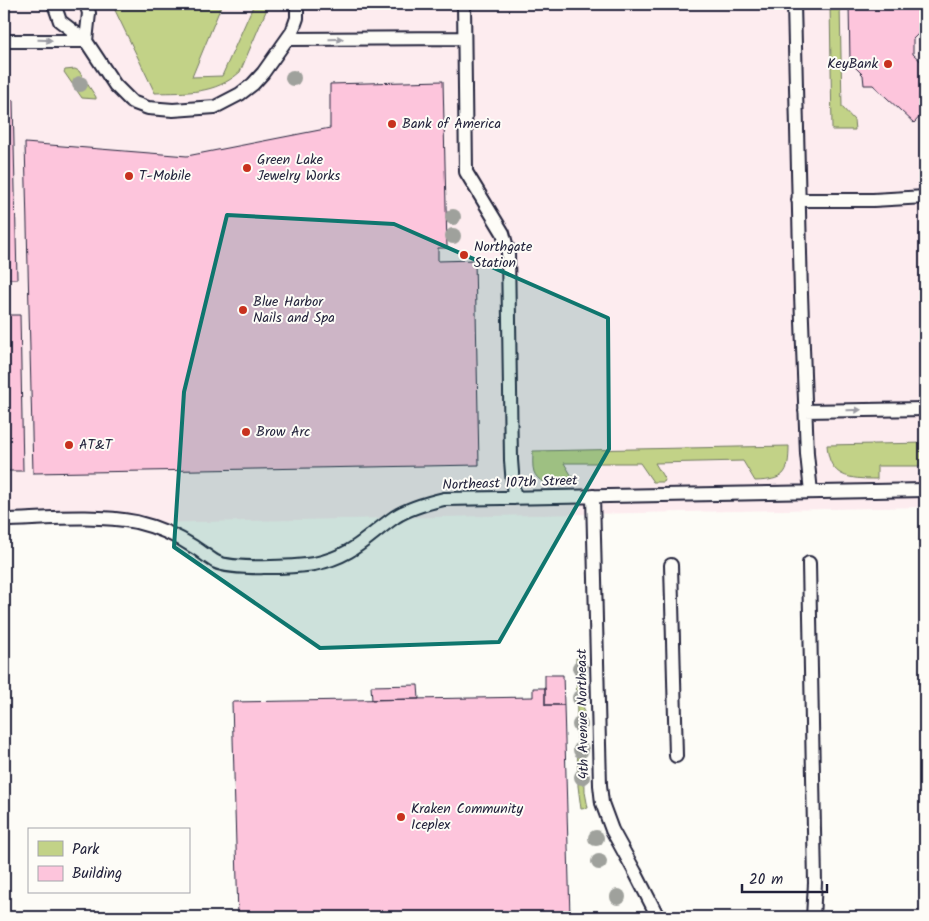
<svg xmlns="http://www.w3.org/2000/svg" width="929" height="921" font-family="Kalam,sans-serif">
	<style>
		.built { fill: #fdecef }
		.green { fill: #c2d287; stroke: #727a61 }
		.building { fill: #fdc5dc; stroke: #22223b }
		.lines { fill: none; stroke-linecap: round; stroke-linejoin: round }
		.service-casing { stroke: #22223b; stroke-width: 16 }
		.service { stroke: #fdfcf7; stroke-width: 12 }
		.tree { fill: #9fa19c }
		.oneway { fill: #9a9aa2 }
		.marked { fill: #0f766e; fill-opacity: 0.2; stroke: #0f766e; stroke-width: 4; stroke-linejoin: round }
		.poi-dot { fill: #c8321e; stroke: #fdfcf7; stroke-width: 2 }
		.labels { text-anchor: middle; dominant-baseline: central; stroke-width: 4; stroke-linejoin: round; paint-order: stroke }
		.poi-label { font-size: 14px; fill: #22223b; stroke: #fdfcf7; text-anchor: start }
		.street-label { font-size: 14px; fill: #22223b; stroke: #fdfcf7 }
	</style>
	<rect width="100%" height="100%" fill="#fdfcf7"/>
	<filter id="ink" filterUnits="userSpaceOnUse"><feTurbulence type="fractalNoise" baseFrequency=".02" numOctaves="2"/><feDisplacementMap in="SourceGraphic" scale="10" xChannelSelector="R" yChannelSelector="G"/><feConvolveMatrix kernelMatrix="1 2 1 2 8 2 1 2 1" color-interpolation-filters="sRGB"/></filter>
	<g filter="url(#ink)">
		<path class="built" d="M4,4H925V507L4,526Z"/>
		<path class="green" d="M112,4H222L192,77L222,76L254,4H269L240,72C214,95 187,92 155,93Z
			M830,4H840L842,107L854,120L855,130H832Z
			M75,69L79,71L96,97V99L82,98L64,72L65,70Z
			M925,443V466H877V479C849,479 829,478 827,445Z
			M789,446C789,475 784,480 755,481L743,461L655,463L665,480L664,482H653L640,463H564L576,483C563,484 540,488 534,472C532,466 533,458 533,451Z
			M576,658L583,661L585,792L588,808L581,809L578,786Z"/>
		<path class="building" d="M849,4H915L925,14V27L913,39V54L925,65V111L914,123L873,85H864L863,75L850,62Z
			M443,81L447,248H438V261L475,260L479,465L33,473L25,143L187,156L330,128V84Z
			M4,98L13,100L17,279H4Z
			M4,315H20L23,471H4Z
			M545,675H563L564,705H545Z
			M418,685L419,699L372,700L371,686Z
			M533,688H545V705H564L570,917H238L232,702L533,697Z"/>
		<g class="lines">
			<g class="service-casing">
				<path id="service" d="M54,4L60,21L86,41L115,85L132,102L148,108L173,110L215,107L240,94L253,84L263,73L292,32L297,18V4
					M464,4L466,172L503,233L508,251L511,460L514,498
					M794,4L801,294L807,454L811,492
					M287,39L464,38
					M4,41H86
					M86,41L89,13L86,4
					M798,200H873L925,197
					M805,411L925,409
					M593,496L600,785L602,803L612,830L635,872L658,917
					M4,520C45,519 96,514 136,522C157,527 176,535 194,547C202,552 209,558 216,562C232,570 295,567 314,564C353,556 365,538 395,517C409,508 427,503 444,499L925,490
					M809,563L815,883L813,917
					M671,565L676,756"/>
			</g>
			<use href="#service" class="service"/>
		</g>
		<g class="tree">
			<circle cx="293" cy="78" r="8"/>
			<circle cx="80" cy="84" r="8"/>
			<circle cx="453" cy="217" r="8"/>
			<circle cx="453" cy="236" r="8"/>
			<circle cx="580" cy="668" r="8"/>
			<circle cx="580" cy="698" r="8"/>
			<circle cx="580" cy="725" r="8"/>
			<circle cx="581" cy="750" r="8"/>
			<circle cx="582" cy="777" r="8"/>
			<circle cx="596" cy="838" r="8"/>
			<circle cx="599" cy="862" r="8"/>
			<circle cx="618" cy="897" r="8"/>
		</g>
		<defs><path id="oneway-solid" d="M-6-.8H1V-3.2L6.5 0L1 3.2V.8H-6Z" transform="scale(1.25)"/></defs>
		<g class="oneway">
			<use href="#oneway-solid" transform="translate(336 39) rotate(-1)"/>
			<use href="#oneway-solid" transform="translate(45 40) rotate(1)"/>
			<use href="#oneway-solid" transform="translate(854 410) rotate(-1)"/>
		</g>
	</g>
	<path class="marked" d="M227,215L394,224L608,318L609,449L499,642L320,648L174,547L184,392Z"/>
	<g class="poi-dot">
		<circle cx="888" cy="64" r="5"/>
		<circle cx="392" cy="124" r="5"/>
		<circle cx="247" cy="168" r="5"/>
		<circle cx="129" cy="176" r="5"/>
		<circle cx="464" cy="255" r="5"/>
		<circle cx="243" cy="310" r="5"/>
		<circle cx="246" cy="432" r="5"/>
		<circle cx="69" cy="445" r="5"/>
		<circle cx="401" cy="817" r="5"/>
	</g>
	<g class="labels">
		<g class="poi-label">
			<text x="878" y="64" text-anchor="end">KeyBank</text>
			<text x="402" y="124">Bank of America</text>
			<text x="257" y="160">Green Lake<tspan x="257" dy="16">Jewelry Works</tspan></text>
			<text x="139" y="176">T-Mobile</text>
			<text x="474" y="247">Northgate<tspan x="474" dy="16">Station</tspan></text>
			<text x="253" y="302">Blue Harbor<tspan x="253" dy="16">Nails and Spa</tspan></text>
			<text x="256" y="432">Brow Arc</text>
			<text x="79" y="445">AT&amp;T</text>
			<text x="411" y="809">Kraken Community<tspan x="411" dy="16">Iceplex</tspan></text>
		</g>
		<g class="street-label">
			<text transform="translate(510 483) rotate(-2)">Northeast 107th Street</text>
			<text transform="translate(583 714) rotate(-91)">4th Avenue Northeast</text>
		</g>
	</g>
	<rect width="929" height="921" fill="none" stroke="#fdfcf7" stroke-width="20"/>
	<rect x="10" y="10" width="909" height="901" fill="none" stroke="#22223b" stroke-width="2" filter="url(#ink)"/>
	<rect x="28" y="828" width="162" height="65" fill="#fdfcf7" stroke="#a5a5ac"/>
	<rect x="38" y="841" width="25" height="15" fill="#c2d287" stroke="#a5a5ac"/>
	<text x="72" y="854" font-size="15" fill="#22223b">Park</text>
	<rect x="38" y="866" width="25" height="15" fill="#fdc5dc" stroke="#a5a5ac"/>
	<text x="72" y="878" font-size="15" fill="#22223b">Building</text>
	<path d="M742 884v8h85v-8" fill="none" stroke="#22223b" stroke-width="2.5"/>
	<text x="749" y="884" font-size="15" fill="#22223b" stroke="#fdfcf7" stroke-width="4" paint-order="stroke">20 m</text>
</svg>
